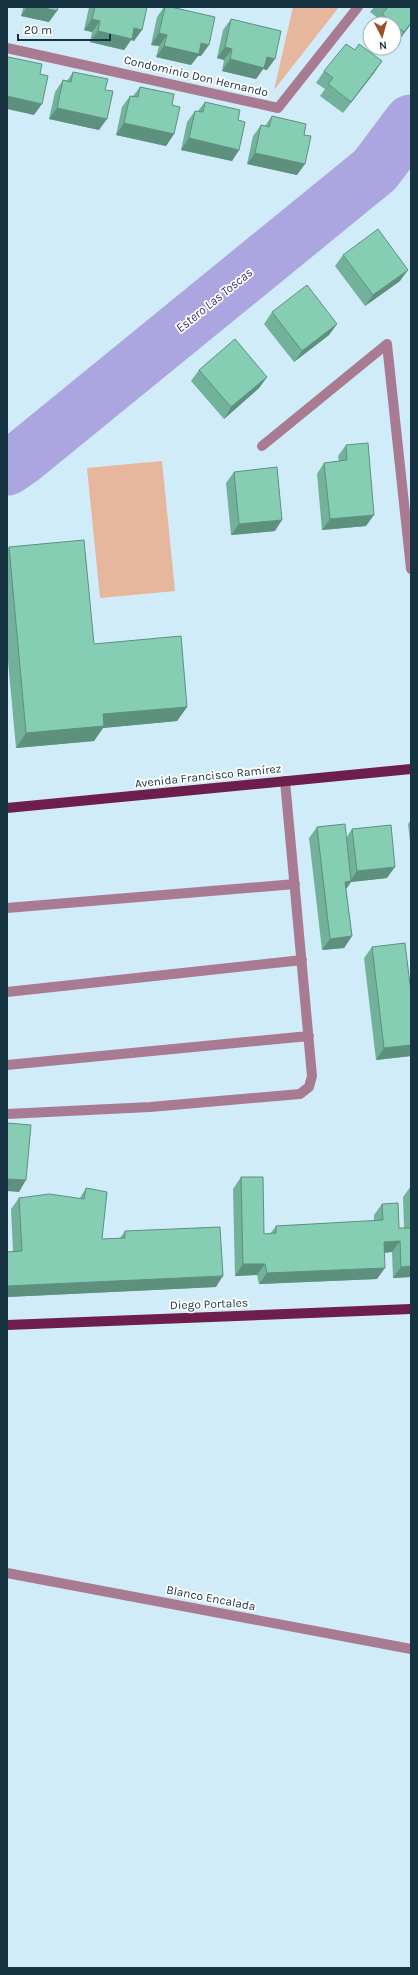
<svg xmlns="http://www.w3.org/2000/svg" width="418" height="1975" font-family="Karla,sans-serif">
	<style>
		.green { fill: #e6b69d }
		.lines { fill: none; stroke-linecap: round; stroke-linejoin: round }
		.river { stroke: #aba5e0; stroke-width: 55 }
		.minor { stroke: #a97b92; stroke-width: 10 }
		.major { stroke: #6d1e4c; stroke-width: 10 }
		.wall { fill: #72b19a }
		.shaded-wall { fill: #5d907d }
		.building { fill: #85ceb3; stroke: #5d907d }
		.labels { text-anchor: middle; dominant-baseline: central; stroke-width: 3.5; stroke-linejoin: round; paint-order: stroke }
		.street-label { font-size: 12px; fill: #153340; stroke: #fff }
		.water-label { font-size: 13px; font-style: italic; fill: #3d2f74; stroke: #fff }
	</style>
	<rect width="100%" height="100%" fill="#d1ecf9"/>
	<path class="green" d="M293,7H339L274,90Z
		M162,461L175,591L100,598L87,468Z"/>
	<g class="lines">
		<path class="river" d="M7,468L23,457L375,170L411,122"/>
		<path class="minor" d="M7,48L278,108L358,7
			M262,446L387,344L411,569
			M7,908L295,884
			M7,992L302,960
			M7,1065L309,1036
			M7,1114L150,1107L300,1094L309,1087L312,1076L285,781
			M7,1573L411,1649"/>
		<path class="major" d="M7,808L411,769
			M7,1325L411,1309"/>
	</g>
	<path class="wall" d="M18,7H58L49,22L21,16L23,8Z
		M89,7H147L134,41L131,40L124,50L90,42L92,32L84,30Z
		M164,7H171L201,56H198L191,65L156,57L159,46L151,45L157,17Z
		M374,7H411V24L397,43L394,41V24H375L379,19L370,12Z
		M231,19L267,70L263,69L256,79L222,71L224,60L217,58L223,30Z
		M382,61L374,73L343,113L320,96L325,89L316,83L324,71Z
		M73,72L105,90L99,130L49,119L55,92L63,80L67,81Z
		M140,87L172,105L174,134L166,146L116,135L122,107L130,96H133Z
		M205,102L238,120L239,150L232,161L181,150L187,122L195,111H198Z
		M272,116L304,135L297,175L247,164L253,136L261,125L265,126Z
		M343,255L400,281L365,306L335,266Z
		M272,312L337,324L329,335L294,362L264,324Z
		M199,370L267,377L259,388L224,419L191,381Z
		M346,445L366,526L322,530L317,474L324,463L339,461L338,456Z
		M234,472L275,531L231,535L226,483Z
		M9,547L94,644L187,707L177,721L103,728L94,741L16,748L7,650V550Z
		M411,820V850L408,824Z
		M317,827L346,838L352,829L387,878L351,882L346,889L352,936L344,948L322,950L309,838Z
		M372,947L411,993V1056L376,1060L364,958Z
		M241,1177L264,1234H270L276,1226L374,1221V1215L382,1204L399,1228H404L403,1197L411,1186V1277L393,1278L392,1252L384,1253L377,1279L259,1284L257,1275L235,1276L233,1189Z
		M86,1188L102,1239L120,1238L125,1231L216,1287L7,1297V1252L13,1251L11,1209L19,1198H80Z"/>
	<path class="shaded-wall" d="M27,7H40L57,11L49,22L21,16Z
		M92,19L100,21L92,32L84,30Z
		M411,23V24L397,43L404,32Z
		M134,28L142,30L134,41L131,40L124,50L90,42L98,31Z
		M159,33L167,35L159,46L151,45Z
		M201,43L209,45L201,56H198L191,65L156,57L164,46Z
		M225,47L232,49L224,60L217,58Z
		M267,57L275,59L267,70L263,69L256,79L222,71L230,59Z
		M382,61L374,73L343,113L351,102Z
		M7,96L42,104L34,115L7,109Z
		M57,108L107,119L99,130L49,119Z
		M124,123L174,134L166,146L116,135Z
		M189,138L239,150L232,161L181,150Z
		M255,153L305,164L297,175L247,164Z
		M408,270L400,281L365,306L373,295Z
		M337,324L329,335L294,362L302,351Z
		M267,377L259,388L224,419L231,407Z
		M374,515L366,526L322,530L330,519Z
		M282,520L275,531L231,535L239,524Z
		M187,707L177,721L103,728L94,741L16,748L26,733L103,714Z
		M395,867L387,878L351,882L344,892L345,882L350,881L357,871Z
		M352,936L344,948L322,950L330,939Z
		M411,1045V1056L376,1060L384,1048Z
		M7,1179L26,1180L19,1192L7,1191Z
		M400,1241L392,1252L376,1253L384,1242Z
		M243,1264H265L257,1275L235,1276Z
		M411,1266V1277L393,1278L401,1267Z
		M385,1268L377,1279L259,1284L267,1273Z
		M223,1276L216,1287L7,1297V1286Z"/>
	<path class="building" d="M40,7H58L57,11Z
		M95,7H147L142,30L134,28L132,39L98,31L100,21L92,19Z
		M165,7H171L215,17L209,45L201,43L199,54L164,46L167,35L159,33Z
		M385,7H411V23L404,32L382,14L387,8Z
		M231,19L281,31L275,59L267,57L264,68L230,59L232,49L225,47Z
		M346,44L355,50L359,44L382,61L351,102L328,84L333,78L324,71Z
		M8,57L42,64L40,74L48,76L42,104L7,96V59Z
		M73,72L108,79L105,90L113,91L107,119L57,108L63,80L71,82Z
		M140,87L174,94L172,105L180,107L174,134L124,123L130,96L138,97Z
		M205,102L240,110L238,120L245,122L239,150L189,138L195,111L203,112Z
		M272,116L306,124L304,135L311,136L305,164L255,153L261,125L269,127Z
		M378,229L408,270L373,295L343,255Z
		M307,285L337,324L302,351L272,312Z
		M235,339L267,377L231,407L199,370Z
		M368,443L374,515L330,519L324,463L347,460L346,445Z
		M277,467L282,520L239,524L234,472Z
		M84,540L94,644L181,636L187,707L103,714L104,726L26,733L9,547Z
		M345,824L351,881L345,882L352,936L330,939L317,827Z
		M391,825L395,867L357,871L352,829Z
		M405,943L411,993V1045L384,1048L372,947Z
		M7,1123L31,1125L26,1180L7,1179Z
		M241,1177H263L264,1234L276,1233V1226L383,1220L382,1204L398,1203L399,1228H411V1266L401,1267L400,1241L384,1242L385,1268L267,1273L265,1264H243Z
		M86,1188L107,1192L102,1239L125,1238V1231L220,1227L223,1276L7,1286V1252L22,1251L19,1198L49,1194L84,1199Z"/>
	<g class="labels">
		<g class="street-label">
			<text transform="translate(196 76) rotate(13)">Condominio Don Hernando</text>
			<text transform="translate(208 776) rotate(-6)">Avenida Francisco Ramírez</text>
			<text transform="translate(209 1304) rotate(-2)">Diego Portales</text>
			<text transform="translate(211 1598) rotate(11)">Blanco Encalada</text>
		</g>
		<g class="water-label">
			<text transform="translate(214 300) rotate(-39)">Estero Las Toscas</text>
		</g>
	</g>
	<rect width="418" height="1975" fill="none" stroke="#153340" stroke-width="16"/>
	<g transform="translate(382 36) rotate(174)"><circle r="19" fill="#ffffff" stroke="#a1adb3"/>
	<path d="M0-3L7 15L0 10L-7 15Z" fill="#99522a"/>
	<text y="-6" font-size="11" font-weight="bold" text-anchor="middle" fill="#153340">N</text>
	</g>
	<path d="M18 34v6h92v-6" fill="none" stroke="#153340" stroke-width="2"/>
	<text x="24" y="34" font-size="12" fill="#153340" stroke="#ffffff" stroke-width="3" paint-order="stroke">20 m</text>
</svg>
